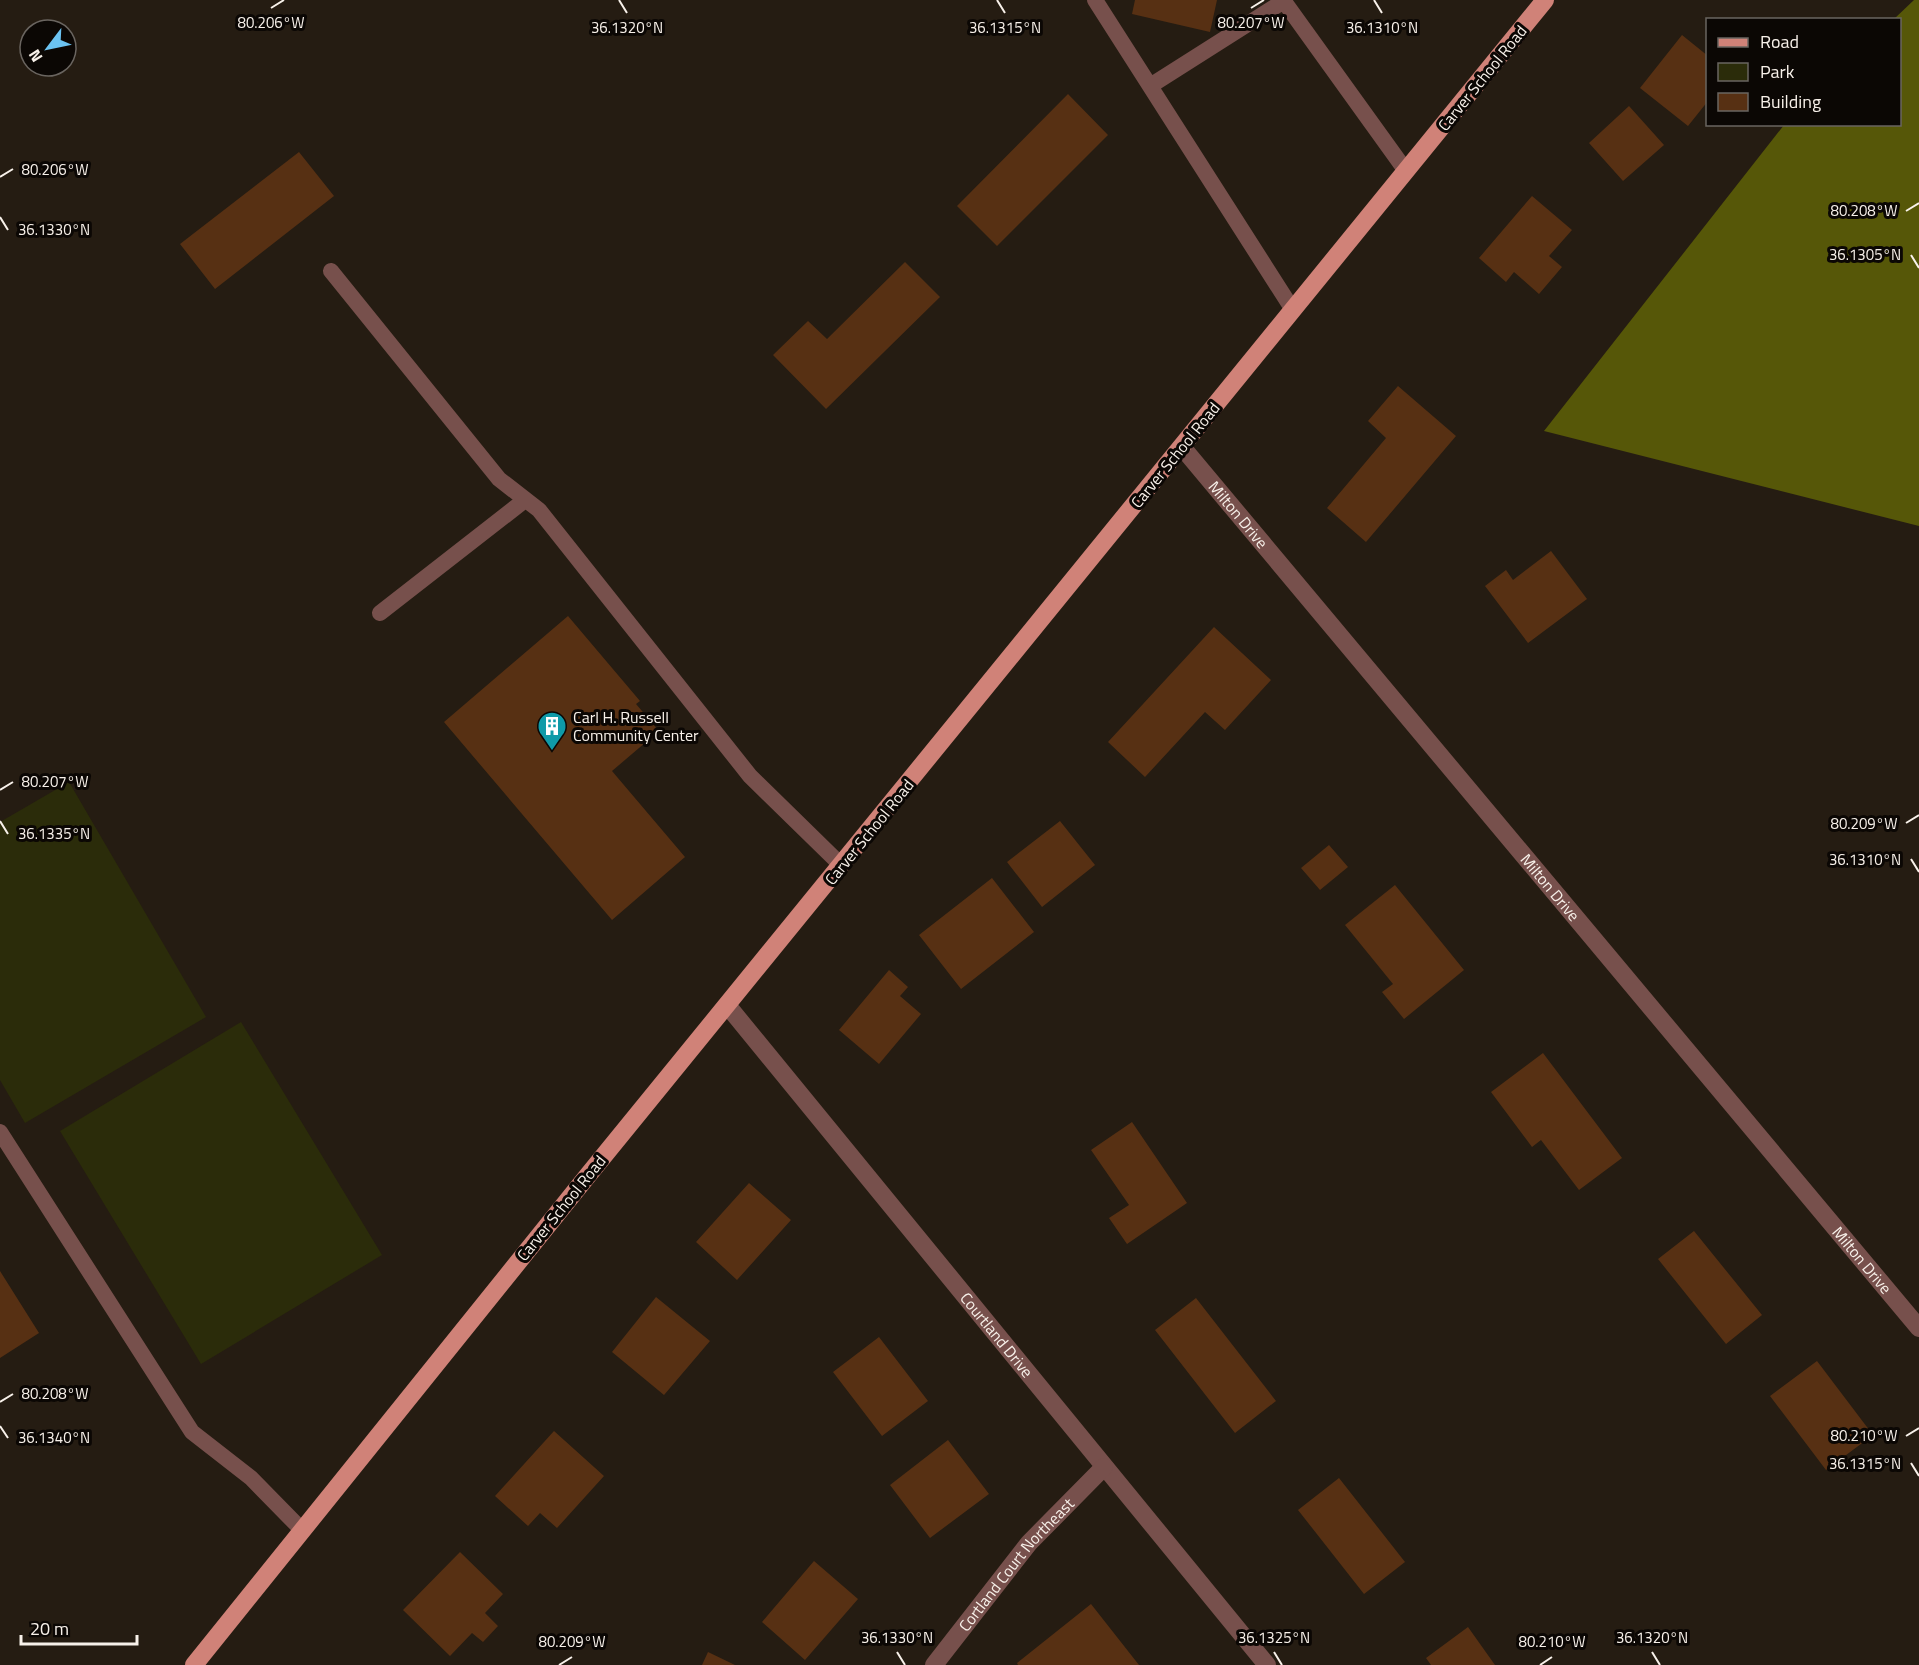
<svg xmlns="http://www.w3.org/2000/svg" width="1919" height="1665" font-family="'Titillium Web',sans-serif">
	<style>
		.green { fill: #2b2c0a }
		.forest { fill: #565708 }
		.building { fill: #573013 }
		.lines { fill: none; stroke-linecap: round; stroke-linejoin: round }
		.lane { stroke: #77504c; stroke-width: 16 }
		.street { stroke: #77504c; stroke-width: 18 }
		.primary { stroke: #d08278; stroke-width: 18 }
		.ticks { fill: none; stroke: #f8f1ea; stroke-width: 2 }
		.labels { text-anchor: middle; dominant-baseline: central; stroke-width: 6; stroke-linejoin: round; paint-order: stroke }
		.street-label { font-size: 16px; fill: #f8f1ea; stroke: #0b0704 }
		.poi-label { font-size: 16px; fill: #f8f1ea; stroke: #0b0704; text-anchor: start }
		.ticks-label { font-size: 15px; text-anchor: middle; fill: #f8f1ea; stroke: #0b0704; stroke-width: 6; stroke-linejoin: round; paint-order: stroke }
	</style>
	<rect width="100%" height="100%" fill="#251c12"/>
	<path class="green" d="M69,782L206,1017L25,1123L0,1080V822Z
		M241,1022L382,1255L201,1364L60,1131Z"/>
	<path class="forest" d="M1914,0H1919V526L1544,431L1784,125L1900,124V20L1894,19Z"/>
	<path class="building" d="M1135,0H1217L1210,32L1132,14Z
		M1682,35L1708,56V101L1688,126L1640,88Z
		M1068,94L1108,135L997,246L957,206Z
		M1629,106L1664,145L1623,181L1589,143Z
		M299,152L334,196L215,289L180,244Z
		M1532,196L1572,230L1549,256L1562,267L1539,294L1514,272L1506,282L1479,258Z
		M905,262L940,297L826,409L773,355L808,321L827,339Z
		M1398,386L1456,436L1366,542L1327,508L1386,438L1368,421Z
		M1551,551L1587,599L1528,643L1485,586L1506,570L1513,580Z
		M568,616L640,701L636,704L659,731L612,771L685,857L612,920L444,722Z
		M1214,627L1271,680L1225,730L1205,712L1145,777L1108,742Z
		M1060,821L1095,865L1042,907L1007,862Z
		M1329,845L1348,867L1320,890L1301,868Z
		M992,878L1034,932L961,989L919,935Z
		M1395,885L1464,970L1404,1019L1382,992L1393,984L1345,925Z
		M889,970L908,987L900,996L921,1014L879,1064L839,1030Z
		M1543,1053L1622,1158L1579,1190L1541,1140L1532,1147L1491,1092Z
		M1132,1122L1187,1203L1127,1244L1109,1218L1129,1205L1091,1150Z
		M749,1183L791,1220L737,1280L696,1242Z
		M1694,1231L1762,1315L1726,1344L1658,1259Z
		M0,1271L39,1333L0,1358Z
		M656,1297L710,1341L664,1395L612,1352Z
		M1196,1298L1276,1401L1235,1433L1155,1330Z
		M879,1337L928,1401L882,1436L833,1372Z
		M1817,1361L1873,1435L1826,1470L1770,1396Z
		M554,1431L604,1476L557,1528L540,1513L528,1526L495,1496Z
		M948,1440L989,1494L930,1538L890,1485Z
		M1339,1478L1405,1562L1364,1594L1298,1510Z
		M460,1552L503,1594L485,1613L498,1626L483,1642L472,1633L450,1656L403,1610Z
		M814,1561L858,1599L805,1660L762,1622Z
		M1091,1604L1139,1665H1018L1017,1663Z
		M1468,1627L1495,1665H1431L1426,1658Z
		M708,1652L735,1665H702Z"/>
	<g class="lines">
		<path class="lane" d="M1095,0L1293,310
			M1283,0L1406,171
			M1150,86L1284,1
			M331,271L499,479L539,510L750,776L841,865
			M380,613L525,500
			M0,1132L192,1432L251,1478L302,1530"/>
		<g class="street">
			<path id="s1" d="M1182,447L1919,1328"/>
			<path id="s2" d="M727,1005L1267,1665"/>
			<path id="s3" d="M934,1665L1029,1543L1104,1467"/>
		</g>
		<path class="primary" d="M194,1665L589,1174L1545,0"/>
	</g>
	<path class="ticks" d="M619,0L627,13M997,0L1005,13M1374,0L1382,13M271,8L284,0M1251,8L1264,0M0,177L13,169M1906,211L1919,203M0,217L8,230M1911,255L1919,268M0,790L13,782M0,821L8,834M1906,823L1919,815M1911,859L1919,872M0,1402L13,1394M0,1426L8,1438M1906,1436L1919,1428M1911,1463L1919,1476M897,1652L905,1665M1274,1652L1282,1665M1652,1652L1660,1665M559,1665L572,1657M1540,1665L1552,1657"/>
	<defs>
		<g id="building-pin" transform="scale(1.5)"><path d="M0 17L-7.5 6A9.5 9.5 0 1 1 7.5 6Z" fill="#0f9aa8" stroke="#0b0704"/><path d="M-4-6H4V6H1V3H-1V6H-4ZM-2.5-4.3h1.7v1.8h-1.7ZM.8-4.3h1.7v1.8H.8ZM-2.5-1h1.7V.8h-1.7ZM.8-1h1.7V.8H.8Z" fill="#fff"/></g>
	</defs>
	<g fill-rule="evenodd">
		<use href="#building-pin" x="552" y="726"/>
	</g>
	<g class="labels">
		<g class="street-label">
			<text transform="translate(1482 78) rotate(-51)">Carver School Road</text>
			<text transform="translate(1175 455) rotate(-51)">Carver School Road</text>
			<text stroke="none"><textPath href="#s1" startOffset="88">Milton Drive</textPath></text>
			<text transform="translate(869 832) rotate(-51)">Carver School Road</text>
			<text stroke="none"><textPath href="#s1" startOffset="574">Milton Drive</textPath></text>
			<text transform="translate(561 1208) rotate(-51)">Carver School Road</text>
			<text stroke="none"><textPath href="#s1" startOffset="1060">Milton Drive</textPath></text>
			<text stroke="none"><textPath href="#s2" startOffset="426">Courtland Drive</textPath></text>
			<text stroke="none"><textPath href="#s3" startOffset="130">Cortland Court Northeast</textPath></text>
		</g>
		<g class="poi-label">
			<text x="573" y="717">Carl H. Russell<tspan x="573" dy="18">Community Center</tspan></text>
		</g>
	</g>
	<g class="ticks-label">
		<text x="271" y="28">80.206°W</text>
		<text x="1251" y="28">80.207°W</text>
		<text x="627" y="33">36.1320°N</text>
		<text x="1382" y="33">36.1310°N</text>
		<text x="1005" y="33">36.1315°N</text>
		<text x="55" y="175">80.206°W</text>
		<text x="1864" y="216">80.208°W</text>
		<text x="54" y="235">36.1330°N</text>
		<text x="1865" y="260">36.1305°N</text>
		<text x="55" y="787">80.207°W</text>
		<text x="1864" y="829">80.209°W</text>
		<text x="54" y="839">36.1335°N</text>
		<text x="1865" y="865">36.1310°N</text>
		<text x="55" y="1399">80.208°W</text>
		<text x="1864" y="1441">80.210°W</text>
		<text x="54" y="1443">36.1340°N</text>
		<text x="1865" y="1469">36.1315°N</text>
		<text x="897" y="1643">36.1330°N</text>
		<text x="1274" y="1643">36.1325°N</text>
		<text x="1652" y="1643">36.1320°N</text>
		<text x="572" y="1647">80.209°W</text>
		<text x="1552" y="1647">80.210°W</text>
	</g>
	<rect x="1706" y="18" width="195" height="108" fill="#0b0704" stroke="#6a6560" stroke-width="1.5"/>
	<rect x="1718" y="38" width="30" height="9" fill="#d08278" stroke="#6a6560" stroke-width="1.5"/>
	<text x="1760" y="48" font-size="18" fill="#f8f1ea">Road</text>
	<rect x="1718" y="63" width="30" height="18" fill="#2b2c0a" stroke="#6a6560" stroke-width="1.5"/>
	<text x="1760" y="78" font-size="18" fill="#f8f1ea">Park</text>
	<rect x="1718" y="93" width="30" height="18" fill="#573013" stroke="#6a6560" stroke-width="1.5"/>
	<text x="1760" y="108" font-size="18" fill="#f8f1ea">Building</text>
	<g transform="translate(48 48) rotate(238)"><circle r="28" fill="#0b0704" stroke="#6a6560" stroke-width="1.5"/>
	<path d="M0-4.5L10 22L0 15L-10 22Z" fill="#6bc3f2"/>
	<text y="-9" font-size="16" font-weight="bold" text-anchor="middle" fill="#f8f1ea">N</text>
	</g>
	<path d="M21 1635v9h116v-9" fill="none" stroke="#f8f1ea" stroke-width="3"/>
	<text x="30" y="1635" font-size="18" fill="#f8f1ea" stroke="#0b0704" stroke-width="4.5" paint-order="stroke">20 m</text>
</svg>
